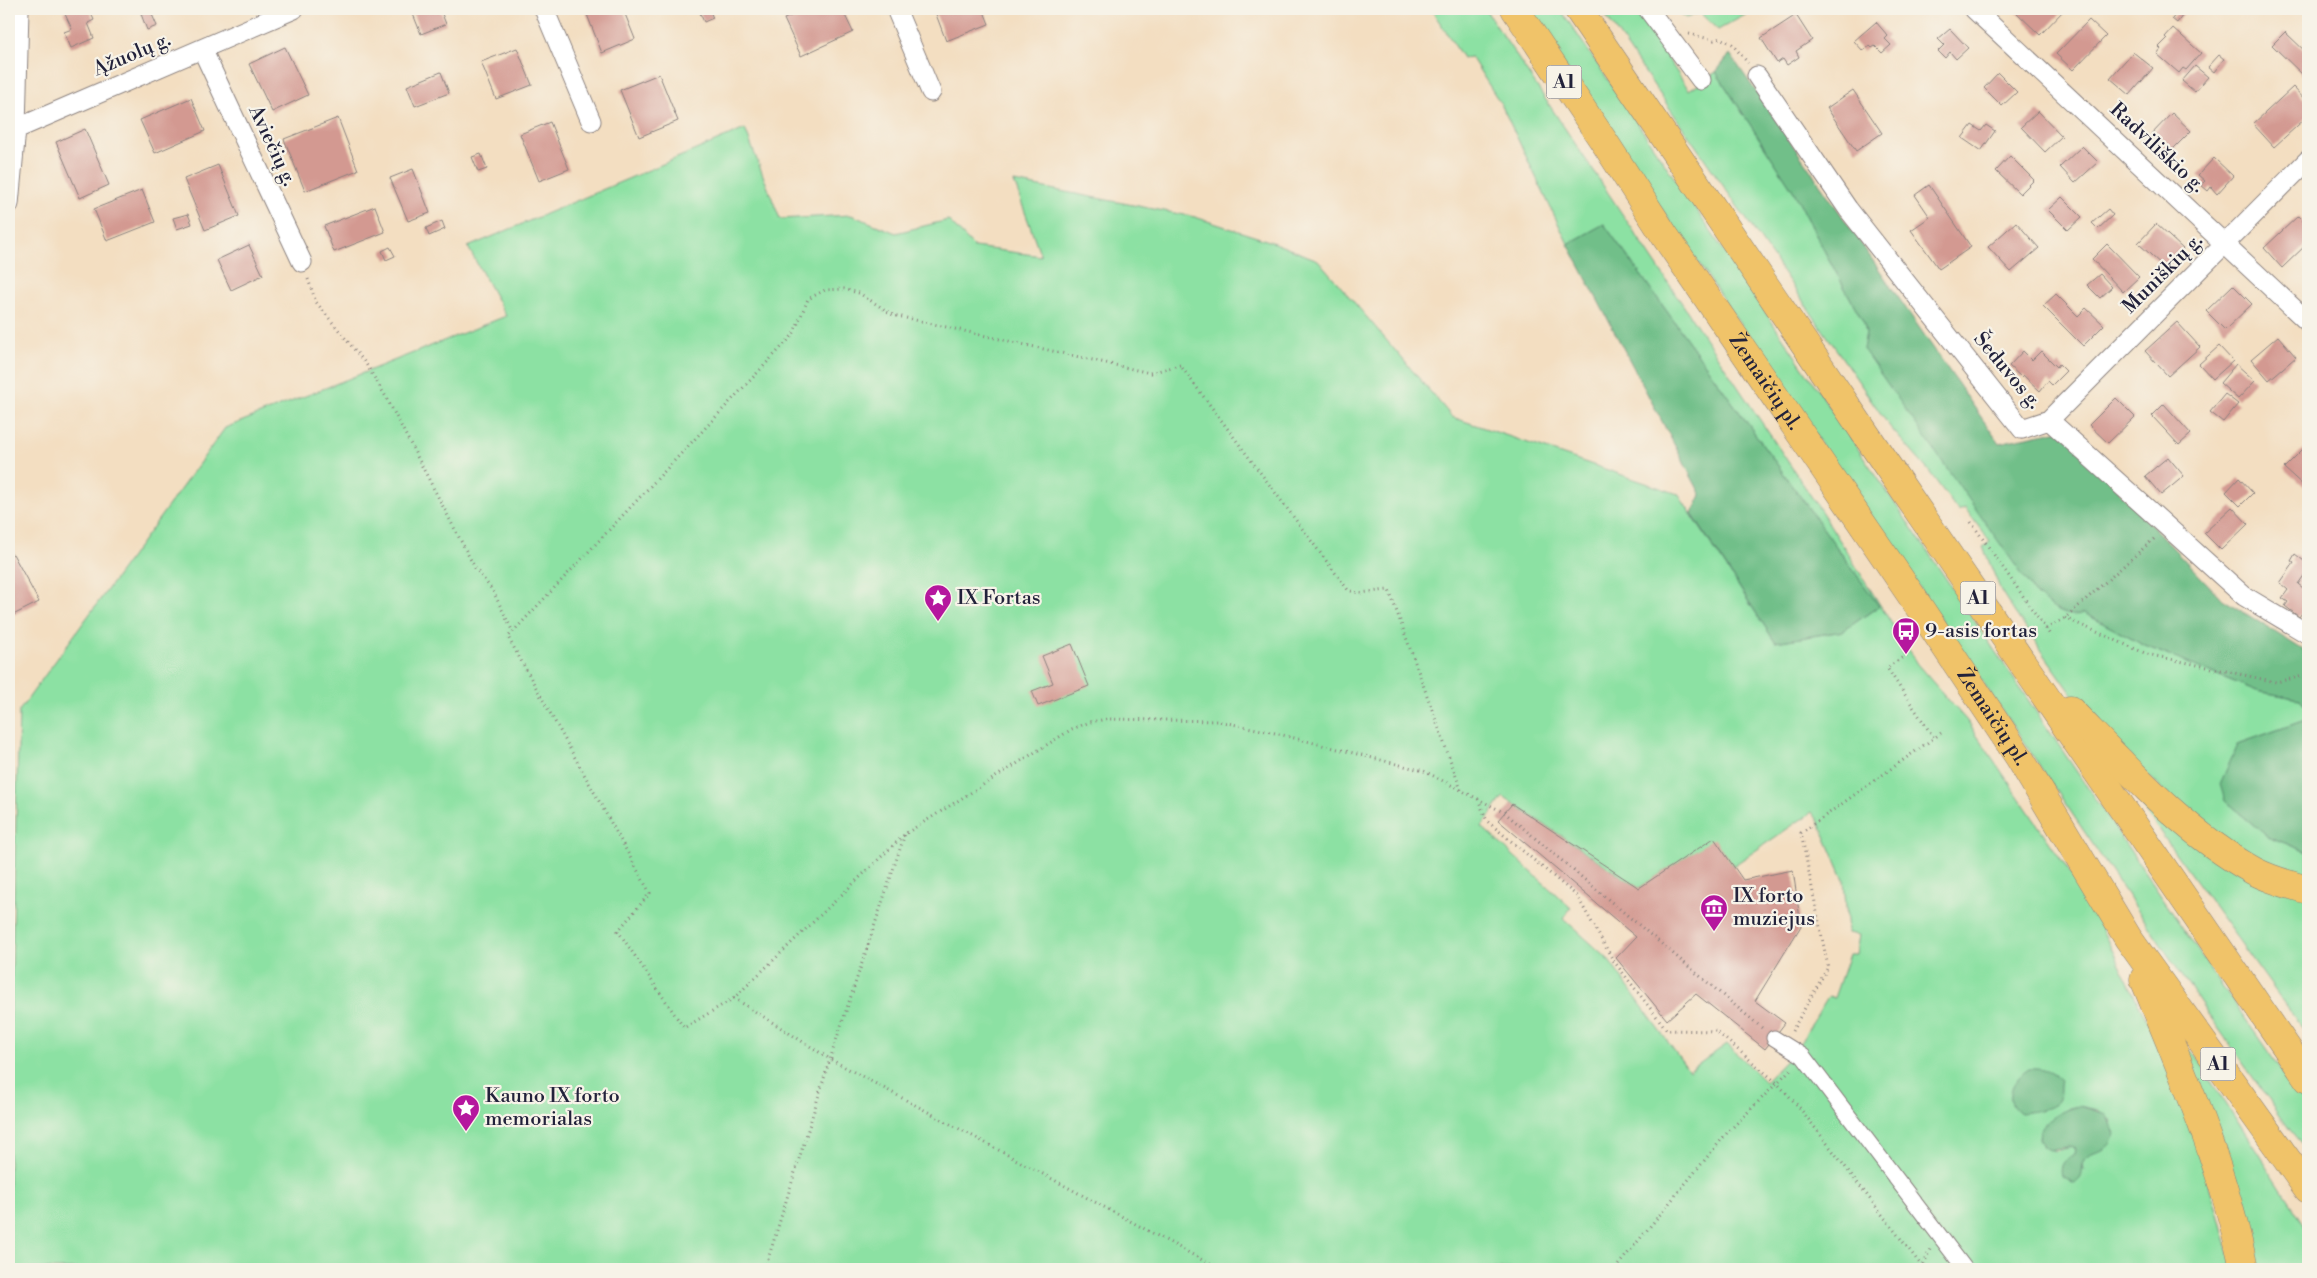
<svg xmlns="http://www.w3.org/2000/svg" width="2317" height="1278" font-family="'Libre Bodoni',serif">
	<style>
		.green { fill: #8ce1a3; stroke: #57826f; fill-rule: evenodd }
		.forest { fill: #71bf89; stroke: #4a7062 }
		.building { fill: #d39991 }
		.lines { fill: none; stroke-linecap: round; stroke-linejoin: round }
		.pedestrian-casing { stroke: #8a807e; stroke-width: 17 }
		.minor-casing { stroke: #8a807e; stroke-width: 21 }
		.trunk-casing { stroke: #8a807e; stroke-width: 29 }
		.path { stroke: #8a807e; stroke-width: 3; stroke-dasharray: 1 4; stroke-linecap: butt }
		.pedestrian { stroke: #fff; stroke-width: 15 }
		.minor { stroke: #fff; stroke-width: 19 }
		.trunk { stroke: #f0c369; stroke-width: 28 }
		.labels { text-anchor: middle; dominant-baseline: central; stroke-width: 4.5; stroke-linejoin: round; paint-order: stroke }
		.shield { fill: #f7f3e8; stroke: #62616f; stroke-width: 1 }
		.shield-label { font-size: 19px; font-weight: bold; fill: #22223b }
		.street-label { font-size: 20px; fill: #22223b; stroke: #f7f3e8 }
		.poi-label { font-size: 20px; fill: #22223b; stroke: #f7f3e8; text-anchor: start }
	</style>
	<rect width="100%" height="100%" fill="#f7f3e8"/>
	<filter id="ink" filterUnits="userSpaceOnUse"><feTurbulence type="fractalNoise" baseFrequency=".02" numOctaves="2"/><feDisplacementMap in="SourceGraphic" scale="10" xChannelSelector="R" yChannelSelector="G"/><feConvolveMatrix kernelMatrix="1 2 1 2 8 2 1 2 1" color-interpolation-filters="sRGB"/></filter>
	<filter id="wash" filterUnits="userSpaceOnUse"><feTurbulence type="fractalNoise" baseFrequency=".0096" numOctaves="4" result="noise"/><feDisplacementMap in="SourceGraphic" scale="20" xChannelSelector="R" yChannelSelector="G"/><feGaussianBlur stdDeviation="1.12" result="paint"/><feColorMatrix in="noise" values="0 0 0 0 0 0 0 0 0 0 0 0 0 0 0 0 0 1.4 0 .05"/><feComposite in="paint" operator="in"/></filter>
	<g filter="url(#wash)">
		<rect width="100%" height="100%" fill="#f3dec1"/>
		<path class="green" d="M1431,9H1485L1825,517L1917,664L1967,721L2084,893L2160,1047L2190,1126L2217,1210L2233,1269H9V1077L19,711L225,428L506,316L468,247L745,129L780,219L851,215L896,233L948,220L974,247L1041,256L1014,182L1195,217L1269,241L1318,260L1452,417L1678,494L1775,642L1843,631L1879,606L1604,224L1568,244L1501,104L1471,57L1463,58ZM1503,797L1639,888L1714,839L1733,866L1812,812L1818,820L1844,880L1848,933L1859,935L1856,954H1849L1834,998L1829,996L1795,1051L1765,1082L1727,1044L1689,1071L1607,958L1563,918L1571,908L1482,827ZM2079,1106L2098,1110L2110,1119L2114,1135L2086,1158L2083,1163L2084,1170L2074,1154L2075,1150L2072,1147L2055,1151L2043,1147L2039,1138L2040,1131L2069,1108Z
			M1526,9H1560L2205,961L2308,1109V1151L2290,1130L2202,1005Z
			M1601,9H1634L1689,90L1716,72L1794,192L1826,254L1864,323L1866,332L1864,349L2084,613L2145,646L2257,691L2300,699L2308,708V719L2238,744L2225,801L2267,836L2308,852V882L2265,868L2179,807L2078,702L2015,613L2001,591L1983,547L1990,542L1965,508L1958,511L1928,470L1890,427Z
			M1673,9H1756L1718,30L1700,13L1686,18Z
			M2143,794L2308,898V1036L2137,800Z
			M2188,1048L2200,1060L2212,1082L2308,1231V1269H2254L2252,1252L2223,1143L2188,1060Z"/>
		<path class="forest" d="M1730,54L1999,443L2060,430L2221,598L2308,653V708L2300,699L2257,691L2145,646L2084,613C2065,620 2051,607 2037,596L1863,349L1866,332L1864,323L1826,254L1794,192L1716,72Z
			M1604,224L1879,606L1843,631L1775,642L1692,514L1701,495L1568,244Z
			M2308,719V852L2267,836L2225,801L2220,784L2238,744Z
			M2029,1069C2042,1068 2052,1072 2061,1081C2059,1087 2061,1096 2058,1101C2051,1110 2031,1112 2020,1113C2002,1102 2013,1078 2029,1069Z
			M2079,1106L2107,1114L2114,1135C2110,1154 2092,1150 2085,1160C2079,1169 2087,1179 2073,1183L2062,1176C2059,1164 2065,1160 2074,1154L2075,1149L2068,1147L2049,1150L2043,1147C2041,1142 2038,1137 2040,1132C2043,1119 2067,1108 2079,1106Z"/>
		<g id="blocks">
			<path class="building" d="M70,9H89L94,20L88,23L94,38L71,48L64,32L72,29L64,12Z
				M411,9H440L446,24L421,34Z
				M595,9H623L635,39L602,53L586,12Z
				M698,9H709L713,18L704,22Z
				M806,9H842L853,32L801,56L784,19Z
				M934,9H983L989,24L946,41Z
				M1886,9H1903L1898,14L1893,9L1890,13Z
				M2018,9H2065L2040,35L2015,11Z
				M2180,9L2185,12L2177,23L2172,19Z
				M150,10L157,26L147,30L141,14Z
				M1796,15L1812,40L1796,51L1799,57L1787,65L1783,59L1777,63L1761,38Z
				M2089,20L2106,36L2073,70L2056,54Z
				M1876,22L1888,36L1885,39L1891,45L1882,53L1875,46L1872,48L1870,46L1863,51L1854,41Z
				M2173,28L2201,53L2186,70L2183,68L2179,73L2157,54L2161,49L2159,47L2167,39L2165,37Z
				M1950,29L1968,48L1956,59L1950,52L1945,58L1938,51L1944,45L1938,39Z
				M2285,32L2308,54V80L2272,45Z
				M285,47L308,95L272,112L249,64Z
				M517,48L532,85L496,99L481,62Z
				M2133,52L2153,68L2130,95L2110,78Z
				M2219,55L2224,59L2214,72L2208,67Z
				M2195,66L2208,77L2195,92L2182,81Z
				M441,72L449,93L415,106L407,86Z
				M1998,73L2017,92L2002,106L1984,88Z
				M659,74L678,121L639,137L620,90Z
				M2293,87L2308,103V116L2274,147L2253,124Z
				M1853,90L1882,133L1856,151L1827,108Z
				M191,98L205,131L155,153L140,120Z
				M2038,111L2062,136L2045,152L2021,127Z
				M2172,113L2191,131L2167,155L2149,137Z
				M338,118L358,170L305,191L284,139Z
				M550,122L569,169L539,181L520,134Z
				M1972,125L1981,131L1986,125L1995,131L1981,151L1962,138Z
				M85,129L109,185L80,198L56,142Z
				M2082,146L2098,162L2075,183L2060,167Z
				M481,154L487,169L478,172L472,157Z
				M2010,156L2034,180L2020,194L1996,171Z
				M2214,158L2233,176L2217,194L2211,187L2208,191L2201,185L2205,181L2198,175Z
				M218,165L239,216L205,230L184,179Z
				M413,169L430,213L408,221L390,178Z
				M1929,185L1971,247L1939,269L1911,230L1930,217L1915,195Z
				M142,190L155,222L107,241L94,209Z
				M2062,197L2082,217L2068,230L2048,210Z
				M375,206L385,232L334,252L324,226Z
				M2108,209L2113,215L2098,229L2092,223Z
				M188,214L192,224L177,229L173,218Z
				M2298,216L2308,226V243L2282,268L2264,248Z
				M442,221L445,229L429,236L426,228Z
				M2016,222L2039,248L2011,272L1988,247Z
				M2156,224L2183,249L2165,268L2138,243Z
				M2107,244L2139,277L2123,292L2092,259Z
				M249,245L263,275L231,290L217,260Z
				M390,247L395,256L386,260L382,251Z
				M2100,274L2112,287L2100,298L2087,285Z
				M2233,285L2252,304L2225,330L2206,311Z
				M2056,294L2078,316L2086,308L2104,325L2083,346L2043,306Z
				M2177,322L2200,347L2168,376L2145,351Z
				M2278,336L2296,357L2269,380L2251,359Z
				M2219,346L2233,361L2213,379L2199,364Z
				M2023,351L2032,360L2041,351L2057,367L2059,364L2066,371L2052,385L2048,381L2040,391L2023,375L2021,377L2009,366Z
				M2236,364L2255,381L2238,399L2220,383Z
				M2225,394L2238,404L2223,422L2210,412Z
				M2116,398L2135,417L2108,443L2089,425Z
				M2164,404L2191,434L2179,445L2152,416Z
				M2303,449L2308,454V484L2305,487L2284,468Z
				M2168,457L2184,476L2161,495L2145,476Z
				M2239,478L2253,493L2240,506L2226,492Z
				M2232,507L2248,524L2221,550L2204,533Z
				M13,554L39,602L13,615L9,607V556Z
				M2295,554L2308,564V570L2298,584L2308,592V605L2299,617L2285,606L2288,602L2282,598L2288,590L2280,583L2294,563L2291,561Z
				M1072,644L1089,686L1038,706L1032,691L1053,683L1042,656Z
				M1512,804L1639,888L1714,838L1743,880L1793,870L1801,926L1755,1001L1785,1023L1765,1049L1696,994L1667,1020L1616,958L1636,937L1498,820Z"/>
		</g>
	</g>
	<g filter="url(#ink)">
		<use href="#blocks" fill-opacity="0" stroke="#8a807e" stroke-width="1"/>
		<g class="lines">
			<g class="pedestrian-casing">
				<path id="pedestrian" d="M1774,1038L1803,1056L1965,1269"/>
			</g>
			<g class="minor-casing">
				<path id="minor" d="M544,9L591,121
					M896,9L931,92
					M1648,9L1701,80
					M1974,9L2308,322
					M202,49L302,262
					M1757,76L1848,209L2022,429L2049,420L2308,160
					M16,129L294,9
					M9,204L16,129L19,9
					M2049,420L2244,596L2308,634"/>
			</g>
			<g class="trunk-casing">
				<g id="trunk">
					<path id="s1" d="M1515,9L1607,146L1665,236L1909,592L2019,757L2128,938L2308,1189"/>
					<path d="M1578,9L1886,464L2308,1079"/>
					<path d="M2070,710C2126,767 2182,831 2254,871C2271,880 2290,885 2308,890"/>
					<path d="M2144,979C2183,1074 2224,1168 2244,1269"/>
				</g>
			</g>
			<path class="path" d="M1689,34L1714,40L1720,38L1732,44L1748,63
				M308,279L316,302L366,364L386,397L475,568L493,591L513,632
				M1971,522L2051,636
				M2065,618L2147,654L2276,682L2308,675
				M2046,629L2065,618L2155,538
				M1906,655L1887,668L1934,738L1941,733
				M1461,790L1389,590L1358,593L1348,590L1180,365L1150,373L893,315L859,293L844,289L825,290L808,299L793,335L508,637L650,893L618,931L684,1028L734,998L905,834L1072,729L1090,722L1107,719L1218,721L1271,732L1424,771L1505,813L1762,1028
				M1478,799L1487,821L1577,896L1613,960L1667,1030L1716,1031L1777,1083L1799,1107L1924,1269
				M734,998L830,1059L1219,1269
				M1792,1031L1828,967L1801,833L1934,738
				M765,1269L830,1059L905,834
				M1615,1269L1727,1133L1793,1067
				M1922,1269L1930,1249"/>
			<use href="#pedestrian" class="pedestrian"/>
			<use href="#minor" class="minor"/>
			<use href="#trunk" class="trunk"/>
		</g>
	</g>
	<defs>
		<g id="sight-pin" transform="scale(1.4375)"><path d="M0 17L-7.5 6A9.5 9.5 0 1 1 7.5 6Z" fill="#b5179e" stroke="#f7f3e8"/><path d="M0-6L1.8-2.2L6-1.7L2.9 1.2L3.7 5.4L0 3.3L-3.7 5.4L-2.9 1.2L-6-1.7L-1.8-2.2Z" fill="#fff"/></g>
		<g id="bus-pin" transform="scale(1.4375)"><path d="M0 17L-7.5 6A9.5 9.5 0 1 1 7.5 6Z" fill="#b5179e" stroke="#f7f3e8"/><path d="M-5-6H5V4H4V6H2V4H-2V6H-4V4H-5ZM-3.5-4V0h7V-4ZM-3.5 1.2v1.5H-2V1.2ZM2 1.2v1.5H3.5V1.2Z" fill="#fff"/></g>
		<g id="museum-pin" transform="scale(1.4375)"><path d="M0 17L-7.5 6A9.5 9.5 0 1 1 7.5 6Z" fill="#b5179e" stroke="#f7f3e8"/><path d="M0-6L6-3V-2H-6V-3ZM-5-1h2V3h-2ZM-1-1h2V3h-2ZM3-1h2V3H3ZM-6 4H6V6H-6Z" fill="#fff"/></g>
	</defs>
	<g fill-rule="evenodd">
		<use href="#sight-pin" x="938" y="598"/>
		<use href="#bus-pin" x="1906" y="631"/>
		<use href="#museum-pin" x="1714" y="908"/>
		<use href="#sight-pin" x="466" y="1108"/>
	</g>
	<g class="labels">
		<g class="shield">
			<rect x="1546.5" y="65.5" width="35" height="33" rx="4"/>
			<rect x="1960.5" y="581.5" width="35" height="33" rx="4"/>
			<rect x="2200.5" y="1047.5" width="35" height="33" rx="4"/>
		</g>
		<g class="shield-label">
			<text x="1564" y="82">A1</text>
			<text x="1978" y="598">A1</text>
			<text x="2218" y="1064">A1</text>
		</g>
		<g class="street-label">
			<text transform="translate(132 55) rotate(-23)">Ąžuolų g.</text>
			<text transform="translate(272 146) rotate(65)">Aviečių g.</text>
			<text transform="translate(2157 148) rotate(43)">Radviliškio g.</text>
			<text transform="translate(2163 274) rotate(-45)">Muniškių g.</text>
			<text transform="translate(2007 371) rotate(50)">Šeduvos g.</text>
			<text stroke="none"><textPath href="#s1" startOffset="449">Žemaičių pl.</textPath></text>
			<text stroke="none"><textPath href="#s1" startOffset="854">Žemaičių pl.</textPath></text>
		</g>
		<g class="poi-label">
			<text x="957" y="598">IX Fortas</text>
			<text x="1925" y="631">9-asis fortas</text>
			<text x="1733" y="896">IX forto<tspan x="1733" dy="23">muziejus</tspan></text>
			<text x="485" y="1096">Kauno IX forto<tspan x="485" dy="23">memorialas</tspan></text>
		</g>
	</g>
	<rect width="2317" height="1278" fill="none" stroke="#f7f3e8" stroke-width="30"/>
</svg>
